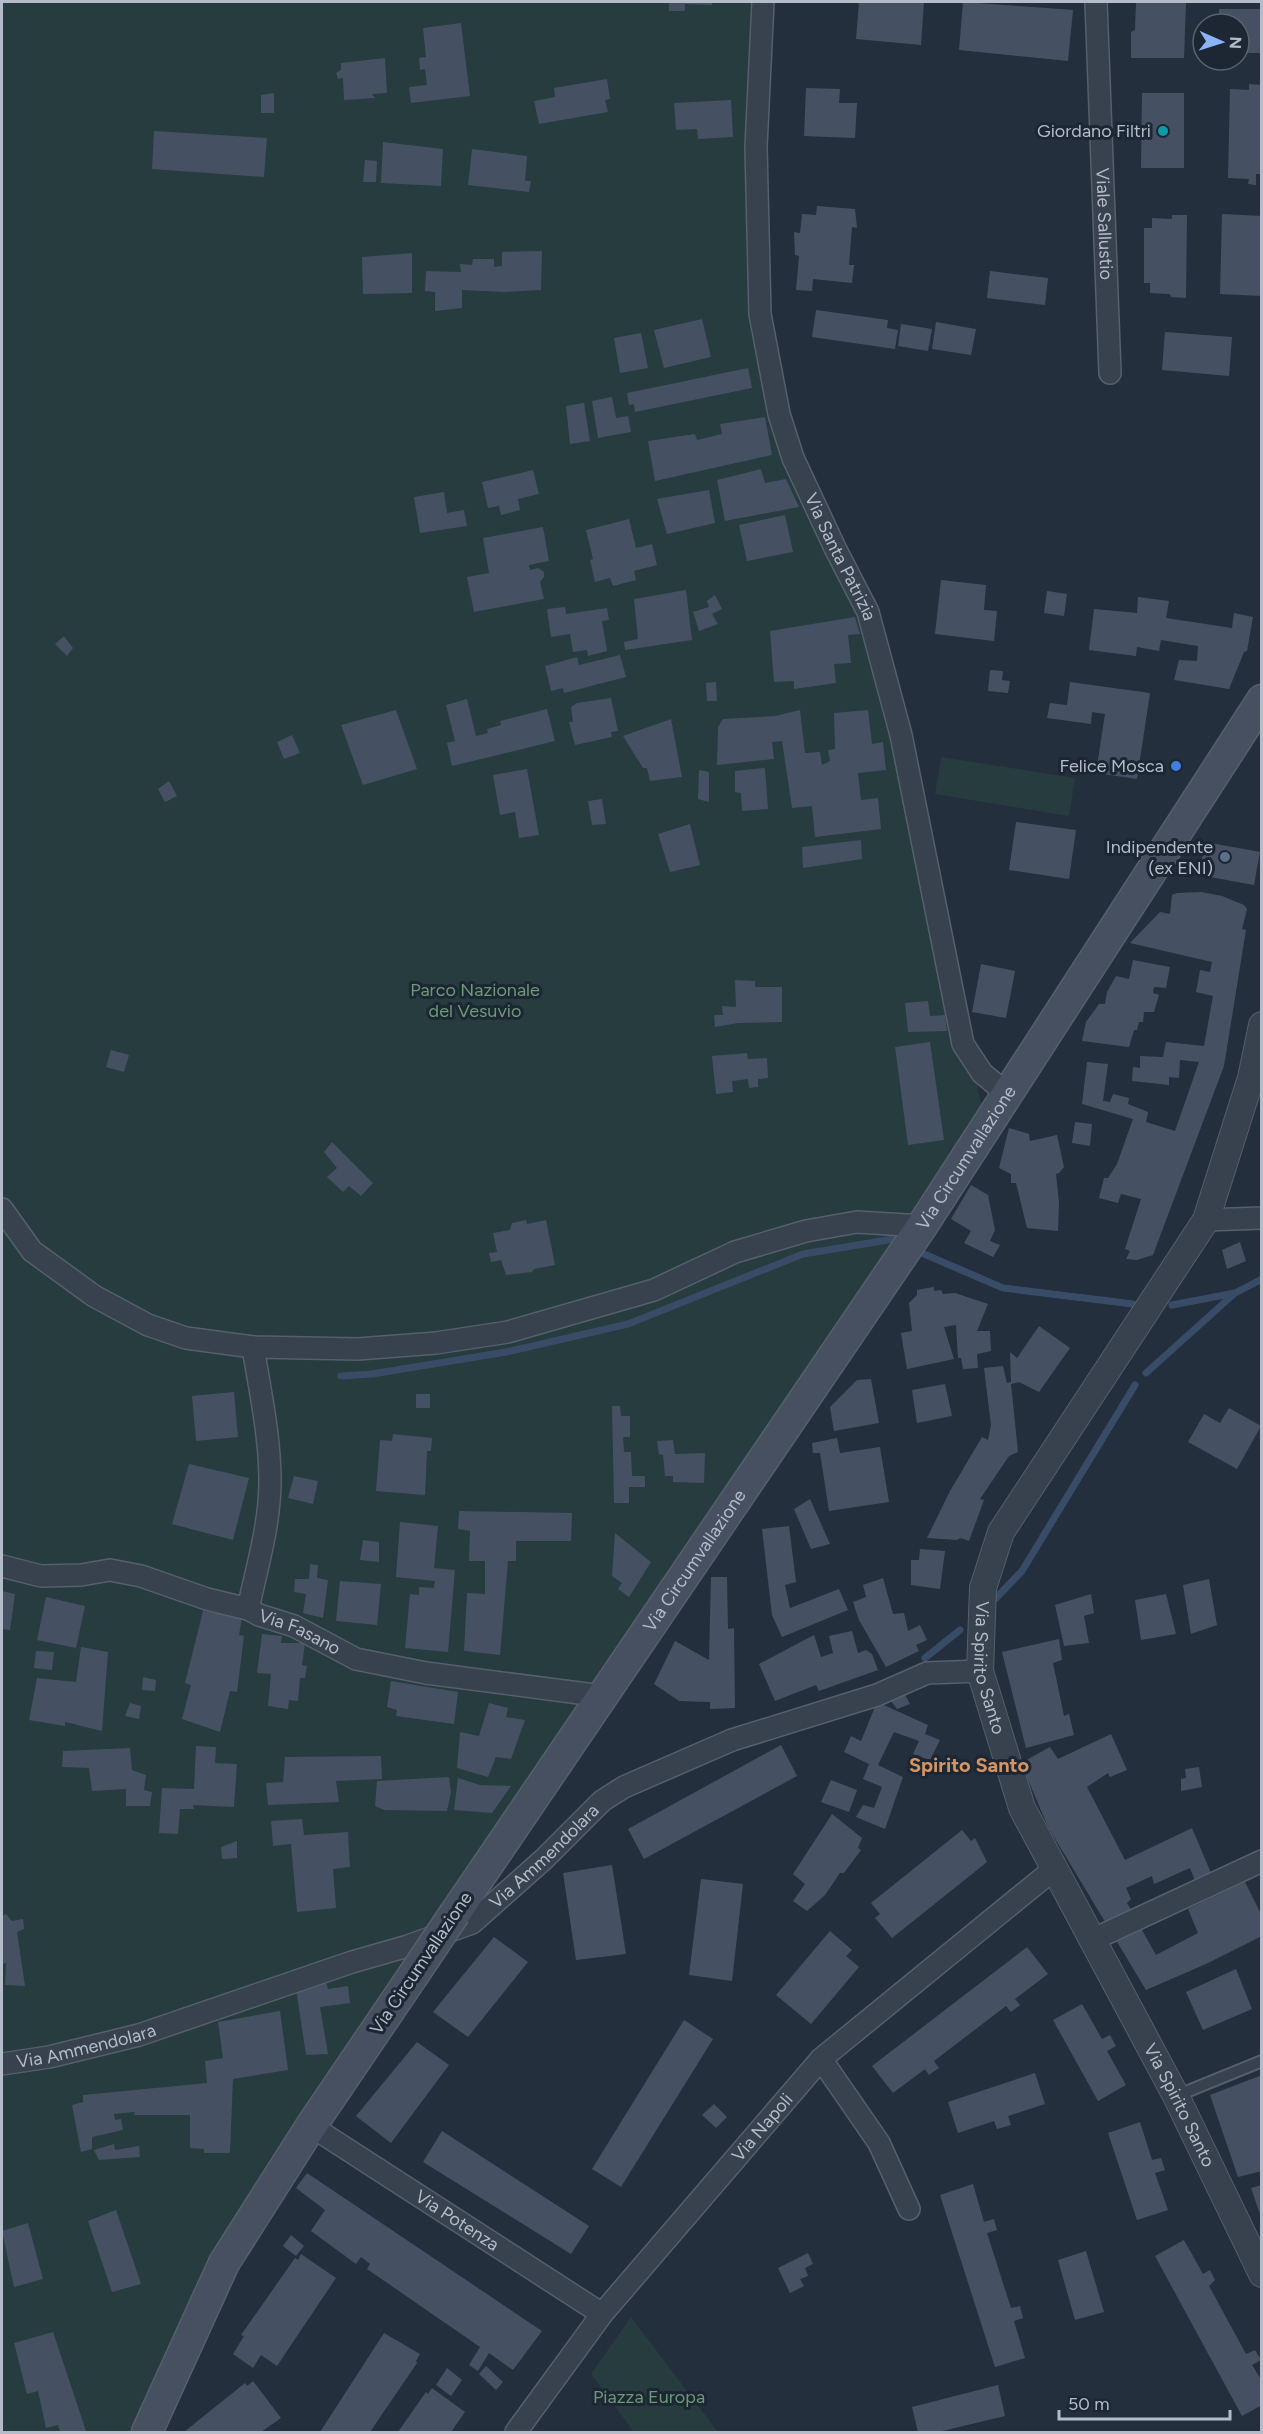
<svg xmlns="http://www.w3.org/2000/svg" width="1263" height="2434" font-family="Figtree,sans-serif">
	<style>
		.green { fill: #263c3f }
		.lines { fill: none; stroke-linecap: round; stroke-linejoin: round }
		.stream { stroke: #394c67; stroke-width: 7 }
		.building { fill: #455162 }
		.service-casing { stroke: #565f6c; stroke-width: 14 }
		.minor-casing { stroke: #565f6c; stroke-width: 24 }
		.tertiary-casing { stroke: #565f6c; stroke-width: 28 }
		.secondary-casing { stroke: #565f6c; stroke-width: 33 }
		.service { stroke: #38414e; stroke-width: 10 }
		.minor { stroke: #38414e; stroke-width: 21 }
		.tertiary { stroke: #38414e; stroke-width: 26 }
		.secondary { stroke: #465061; stroke-width: 30 }
		.secondary-bridge-casing { stroke: #565f6c; stroke-width: 33; stroke-linecap: butt }
		.secondary-bridge { stroke: #465061; stroke-width: 30 }
		.culture-dot { fill: #0f9aa8; stroke: #1d2633; stroke-width: 2 }
		.shop-dot { fill: #3f7fe0; stroke: #1d2633; stroke-width: 2 }
		.service-dot { fill: #5c6f8a; stroke: #1d2633; stroke-width: 2 }
		.labels { text-anchor: middle; dominant-baseline: central; stroke-width: 6; stroke-linejoin: round; paint-order: stroke }
		.poi-label { font-size: 18px; fill: #b4bcc9; stroke: #1d2633; text-anchor: end }
		.street-label { font-size: 18px; fill: #b4bcc9; stroke: #1d2633 }
		.park-label { font-size: 18px; fill: #6b9a76; stroke: #1d2633 }
		.neighbourhood-label { font-size: 20px; font-weight: bold; fill: #d59563; stroke: #1d2633 }
	</style>
	<rect width="100%" height="100%" fill="#242f3e"/>
	<path class="green" d="M2,2H766L759,216L772,363L825,518L886,631L928,853L990,1145L217,2289L154,2432H2Z
		M941,757L1075,778L1069,816L935,794Z
		M631,2317L718,2432H634L591,2374Z"/>
	<g class="lines">
		<path class="stream" d="M924,1254L1003,1288L1133,1304
			M1172,1305L1235,1293L1262,1279
			M1146,1373L1235,1293
			M341,1376L372,1374L506,1352L628,1324L803,1254L894,1239
			M996,1598L1022,1571L1135,1385
			M925,1658L960,1630"/>
	</g>
	<path class="building" d="M669,2H712V5L685,4V11H669Z
		M859,2H924L921,45L856,39Z
		M963,2L1073,10L1068,61L959,50Z
		M1136,3H1186L1184,58H1131V32L1135,30Z
		M1219,9H1262V53H1239V24H1219Z
		M461,23L470,96L411,103L409,87L427,85L425,69L420,70L419,58L426,57L423,28Z
		M385,58L387,93L372,94L375,98L344,100L343,78L338,79L336,73L341,70V63Z
		M607,79L610,99L605,100L608,112L539,124L534,101L555,97L554,88Z
		M1249,84L1262,85V174H1256V185L1248,184L1249,179L1228,178L1230,89L1249,90Z
		M806,88L840,89L839,103H857L855,138L804,136Z
		M274,93V113H261V95Z
		M1142,93H1184V168H1141Z
		M731,100L733,137L698,139L697,129L676,130L674,103Z
		M154,131L267,138L264,177L152,169Z
		M383,142L443,149L441,186L381,183Z
		M472,149L527,156L525,181H531L529,192L468,185Z
		M365,160L377,161L376,182H363Z
		M817,206L855,209L857,228L852,227L849,265H854L852,283L813,279L812,291L796,290L799,256L795,255L794,232L800,233L802,214L816,215Z
		M1222,214L1262,216V296L1220,294Z
		M1172,215H1187L1186,298L1171,297L1170,294L1150,293V283H1144V228H1152V218L1172,219Z
		M542,251L541,290L504,292L462,290V308L435,311V292L425,291L426,271L461,272L460,264L472,265L473,259H494V267L502,266V252Z
		M412,253V293L363,294L362,257Z
		M990,271L1048,278L1045,305L987,298Z
		M816,310L888,320L887,328L898,330L895,349L812,337Z
		M702,319L711,357L664,368L654,330Z
		M936,322L976,329L971,355L932,349Z
		M901,324L932,329L928,351L898,346Z
		M1165,332L1232,337L1229,376L1162,370Z
		M641,333L648,368L620,373L614,338Z
		M748,368L752,388L635,412L634,404L629,405L627,393Z
		M612,397L616,418L628,416L631,432L598,438L592,401Z
		M584,403L590,441L570,444L566,406Z
		M765,417L772,455L655,481L648,441L695,434L697,440L722,434L720,424Z
		M761,469L765,483L786,479L799,507L725,521L717,480Z
		M533,470L539,494L518,499L520,510L501,515L499,506L488,508L482,482Z
		M709,490L715,523L667,534L657,499Z
		M444,492L447,513L464,510L467,526L420,533L414,497Z
		M785,515L793,552L747,561L739,525Z
		M629,519L636,548L652,544L657,565L634,571L636,580L613,586L610,578L595,582L590,560L593,559L586,530Z
		M543,527L549,561L529,565L530,570L538,568L544,572V577L540,582L544,599L474,612L467,577L489,573L483,538Z
		M941,580L986,585L984,610L997,611L994,641L935,634Z
		M686,590L692,640L625,650L624,642L638,639L634,599Z
		M1047,591L1067,594L1064,616L1044,613Z
		M715,595L722,609L712,614L718,624L699,631L693,612L709,607L707,601Z
		M1138,597L1169,601L1166,618L1232,628L1234,613L1253,617L1247,651L1244,652L1229,689L1174,680L1179,660L1197,661L1198,646L1161,640L1159,651L1137,647L1136,656L1089,650L1094,609L1137,613Z
		M565,607L566,614L607,608L609,620L602,621L607,651L588,656L587,650L573,652L570,634L551,637L547,609Z
		M855,617L860,634L848,635L851,663L834,664L836,683L794,689V681L774,682L770,631Z
		M64,636L73,648L67,656L55,644Z
		M620,655L626,677L564,693L563,688L551,691L545,666L577,657L579,665Z
		M990,670L1003,671L1002,680L1010,681L1008,693L988,691Z
		M716,682L717,701H707L706,683Z
		M1070,682L1150,693L1137,779L1096,773L1105,714L1092,712L1091,724L1047,718L1050,703L1067,705Z
		M611,698L618,731L611,732L612,737L575,745L569,722H573L571,707L577,703Z
		M467,699L476,736L488,733L487,729L501,725L500,721L547,709L555,741L452,766L447,743L455,741L446,705Z
		M396,710L417,769L363,785L341,725Z
		M800,710L805,753L820,752L822,765L830,761L828,750L835,749L834,713L868,710L872,744L883,742L886,770L858,773L861,800L878,798L881,829L815,837L812,806L792,808L782,741L772,742L774,759L717,765L718,727L723,719L775,716Z
		M671,719L682,777L650,781L647,768H643L623,736Z
		M292,735L300,753L284,759L277,742Z
		M765,768L768,809L742,811L741,793L735,792V771Z
		M527,769L539,835L519,838L515,812L500,815L493,775Z
		M699,770L709,772V802L698,799Z
		M169,781L177,796L165,802L158,789Z
		M602,799L606,824L592,825L588,801Z
		M1016,822L1076,830L1069,879L1009,870Z
		M690,824L700,865L670,872L658,834Z
		M861,840L862,859L803,868L802,847Z
		M1205,842L1260,852L1254,885L1199,875Z
		M1201,892L1222,896L1244,905L1247,909L1242,929L1246,930L1224,1066L1153,1255L1137,1260L1126,1259L1130,1251L1125,1249L1141,1199L1121,1194L1118,1203L1099,1198L1104,1178H1108L1117,1164L1133,1119L1082,1104L1087,1062L1108,1064L1103,1101L1110,1102L1113,1094L1129,1098L1128,1104L1148,1112L1146,1122L1175,1131L1199,1062L1180,1060L1179,1078L1169,1077V1085L1132,1081L1133,1067L1140,1068V1056L1163,1057L1166,1042L1204,1046L1213,996L1196,992L1200,970L1210,972L1212,962L1130,943L1160,912L1170,914L1172,895L1177,893Z
		M1133,960L1170,967L1166,988L1154,987L1153,993L1159,995L1154,1012H1144L1143,1022H1139L1137,1030H1134L1129,1047L1082,1041L1086,1022L1099,1004H1105L1107,992L1116,976L1129,979Z
		M981,964L1015,971L1006,1018L972,1012Z
		M735,980L755,981V987H782V1022L738,1023L715,1027L714,1015H723L722,1006L736,1007Z
		M928,1001L930,1016L945,1015L947,1031L908,1032L905,1003Z
		M930,1042L944,1140L908,1145L895,1047Z
		M111,1050L129,1055L124,1072L106,1067Z
		M747,1053L748,1059L767,1058L768,1078L758,1079V1087L749,1088L748,1079L732,1081L733,1092L716,1094L712,1056Z
		M1075,1122L1092,1124L1090,1146L1072,1143Z
		M1009,1128L1029,1134L1030,1141L1057,1135L1064,1167L1059,1173L1056,1174L1059,1203L1058,1231L1027,1228L1016,1183H1011V1174L999,1168Z
		M332,1142L373,1183L361,1196L349,1186L343,1192L327,1177L337,1168L324,1152Z
		M971,1185L988,1195L995,1230L990,1241L1000,1245L993,1257L964,1243L971,1231L951,1219Z
		M526,1220L527,1224L546,1220L555,1265L534,1269L532,1272L506,1275L501,1260L491,1262L489,1253L497,1252L493,1233L510,1230L512,1223Z
		M1240,1242L1246,1261L1227,1269L1222,1250Z
		M934,1287V1291L941,1290L943,1294L955,1293L988,1304L977,1331H990L991,1351L977,1354L978,1368L963,1369L961,1358H958L956,1325L944,1327L954,1359L907,1369L901,1333L912,1331L909,1303L917,1295V1290Z
		M1039,1326L1070,1348L1039,1392L1019,1382L1011,1384L1018,1452L1009,1456L980,1499L984,1500L969,1541L961,1538L957,1540L927,1538L950,1491L982,1437L988,1440L991,1425L984,1368L1003,1366L1007,1383L1011,1382L1010,1352L1017,1358Z
		M871,1379L879,1423L834,1431L830,1407L857,1380Z
		M945,1384L952,1416L917,1423L912,1390Z
		M234,1392L238,1437L196,1441L192,1396Z
		M416,1394H430V1408H416Z
		M612,1406H620L621,1416H630V1437H623L624,1452H631L632,1476H645V1487H629V1503H614Z
		M1229,1408L1261,1426L1237,1469L1188,1442L1204,1414L1220,1423Z
		M393,1434L432,1438L431,1451H427L425,1495L376,1491L380,1440L392,1441Z
		M837,1438L840,1453L880,1447L889,1502L829,1511L820,1453H813L812,1443Z
		M673,1440L675,1454L705,1453L704,1483L673,1482V1476H665L663,1455L659,1454L657,1441Z
		M189,1464L249,1478L233,1540L172,1524Z
		M294,1476L318,1481L313,1504L288,1498Z
		M810,1499L830,1544L811,1549L794,1509Z
		M459,1511L572,1513L571,1541H516V1561H508L500,1655L464,1651L467,1593L485,1594V1561H469L470,1531L458,1529Z
		M400,1522L438,1526L434,1568L455,1570L448,1652L405,1648L410,1594L419,1595V1587L434,1588L435,1581L396,1577Z
		M789,1526L796,1582L785,1585L790,1608L839,1589L848,1610L782,1637L772,1615L762,1529Z
		M615,1533L651,1562L629,1597L618,1589L622,1583L612,1576Z
		M363,1540L379,1542V1562L360,1560Z
		M920,1549L945,1551L940,1589L911,1585V1560H919Z
		M310,1564L318,1565L317,1578L328,1580L323,1618L303,1613L306,1594L294,1592L295,1579H309Z
		M711,1577H727L728,1629L734,1628L735,1708L710,1709V1702L679,1701L654,1684L675,1641L709,1660Z
		M883,1578L893,1614L904,1613L908,1631L920,1625L927,1640L916,1645L919,1651L886,1667L859,1620L853,1602L866,1597L863,1585Z
		M1209,1579L1217,1625L1191,1634L1183,1585Z
		M340,1581L381,1584L377,1625L336,1621Z
		M2,1591L15,1594L10,1630L2,1629Z
		M1091,1594L1094,1613L1084,1616L1089,1643L1064,1646L1055,1605Z
		M1166,1594L1176,1634L1141,1640L1135,1600Z
		M46,1597L85,1606L76,1648L37,1640Z
		M203,1611L242,1617L239,1635L244,1636L237,1692L230,1691L220,1732L182,1719L191,1685L185,1683Z
		M852,1631L858,1653L866,1650L872,1654L878,1670L819,1691L816,1685L775,1701L759,1664L814,1635L821,1657L833,1653L829,1636Z
		M262,1634L282,1636L281,1643H305L302,1665L307,1666L305,1678H300L298,1701L289,1700L288,1709L268,1706L271,1674L257,1673Z
		M1059,1639L1062,1660L1053,1663L1064,1716L1069,1714L1074,1735L1026,1748L1002,1652Z
		M81,1647L108,1652L102,1731L65,1722V1726L29,1720L37,1678L76,1682Z
		M36,1651L54,1652L52,1670L34,1668Z
		M143,1677L156,1680L155,1691L142,1690Z
		M391,1681L458,1692L454,1724L396,1716L397,1710L387,1707Z
		M902,1689L910,1704L897,1709L888,1697Z
		M877,1702L928,1725L925,1734L940,1740L930,1760L913,1754L919,1741L894,1732L878,1765L903,1777L885,1829L856,1817L863,1805L874,1808L882,1787L863,1779L869,1764L844,1752L851,1736L861,1741Z
		M130,1703L141,1706L139,1719L125,1716Z
		M489,1703L508,1708L506,1717L525,1720L511,1759L496,1757L488,1777L457,1768L460,1732L479,1736Z
		M1111,1734L1127,1770L1110,1777L1108,1773L1087,1787L1125,1860L1192,1828L1211,1873L1195,1881L1190,1868L1154,1884L1152,1876L1126,1888L1131,1899L1127,1903L1156,1955L1198,1933L1188,1909L1245,1882L1262,1916V1936L1206,1964L1146,1990L1048,1827L1021,1763L1050,1747L1058,1759Z
		M781,1745L797,1776L644,1859L628,1829Z
		M196,1746L216,1747L215,1763L237,1764L234,1807L193,1805L194,1809H180L178,1834L159,1833L162,1788L194,1789Z
		M130,1748L132,1770L146,1775L144,1790L152,1792L150,1806H126V1789L92,1791L89,1768L62,1767L63,1751Z
		M381,1756L382,1779L336,1781L339,1802L268,1805L266,1783L283,1782L285,1757Z
		M1199,1767L1202,1787L1181,1791V1779L1186,1778L1185,1769Z
		M449,1777L451,1792L447,1811L384,1810L375,1806L377,1781Z
		M458,1778L480,1785L511,1786L492,1813L454,1810Z
		M831,1780L857,1790L849,1812L821,1802Z
		M832,1814L862,1838L858,1848L861,1850L844,1873H840L825,1895L807,1911L793,1901L805,1884L793,1874Z
		M302,1819L304,1835L348,1832L350,1867L333,1869L336,1908L297,1912L291,1844L273,1846L271,1821Z
		M962,1830L971,1841L975,1838L987,1862L892,1938L875,1918L880,1914L871,1903Z
		M237,1841V1858L222,1859L221,1847Z
		M612,1865L626,1954L576,1960L563,1873Z
		M701,1879L743,1884L732,1981L689,1975Z
		M6,1914L12,1921L23,1919L24,1929L17,1932L25,1986L5,1985L6,1963L2,1964V1916Z
		M830,1931L852,1950L846,1956L859,1967L811,2024L776,1995Z
		M494,1937L528,1962L468,2037L433,2012Z
		M1027,1947L1048,1974L1015,1999L1020,2005L1011,2012L1006,2006L934,2061L939,2068L929,2075L925,2069L893,2093L872,2066Z
		M1236,1969L1252,2009L1203,2030L1186,1992Z
		M324,1976L328,1989L348,1986L350,2003L320,2007L328,2054L306,2055L295,1982Z
		M1082,2004L1102,2039L1110,2035L1116,2046L1107,2051L1126,2085L1098,2101L1053,2020Z
		M280,2011L288,2070L233,2079L230,2153H204V2149L190,2148V2115H134L135,2112L114,2114L115,2120L121,2119L123,2130L92,2137V2149L81,2152L72,2105L83,2102V2095L207,2083L205,2061L223,2058L218,2022Z
		M684,2020L713,2039L621,2187L592,2169Z
		M417,2042L449,2065L391,2143L356,2116Z
		M1035,2073L1045,2104L1008,2116L1011,2125L997,2129L994,2121L958,2133L948,2102Z
		M1262,2075V2171L1238,2177L1210,2095Z
		M714,2104L727,2117L716,2128L702,2115Z
		M1140,2122L1152,2160L1161,2158L1165,2170L1155,2173L1168,2210L1137,2220L1108,2133Z
		M442,2131L589,2226L571,2254L423,2162Z
		M114,2144L115,2150L139,2146L140,2157L99,2160L94,2150Z
		M307,2173L542,2331L513,2370L489,2353L478,2371L469,2365L480,2347L367,2269L370,2264L361,2257L356,2264L311,2231L325,2210L296,2188Z
		M973,2184L984,2222L994,2219L997,2230L987,2233L1011,2308L1020,2306L1023,2318L1014,2321L1025,2358L995,2367L940,2195Z
		M1262,2185V2217H1261L1251,2188Z
		M116,2210L141,2284L112,2292L88,2221Z
		M28,2223L43,2279L14,2287L2,2231Z
		M291,2235L304,2246L296,2256L283,2246Z
		M1184,2240L1203,2274L1210,2270L1215,2280L1209,2286L1246,2354L1255,2350L1261,2360L1252,2365L1262,2381V2405L1242,2416L1155,2256Z
		M1086,2251L1104,2312L1075,2320L1058,2260Z
		M808,2253L813,2264L805,2268L808,2276L800,2279L804,2286L790,2293L778,2268Z
		M301,2254L336,2278L277,2366L261,2355L253,2368L233,2354L244,2336L241,2335L295,2258L298,2260Z
		M53,2332L86,2431L82,2432H60L58,2425L46,2428L38,2391L27,2394L14,2343Z
		M384,2333L420,2354L416,2361L417,2363L370,2432H320Z
		M486,2366L503,2382L496,2390L479,2374Z
		M447,2368L462,2380L451,2396L436,2385Z
		M253,2381L281,2418L261,2432H184L245,2383L247,2386Z
		M998,2385L1005,2416L938,2432H918L912,2407Z
		M432,2388L465,2412L451,2432H398L426,2392L428,2394Z"/>
	<g class="lines">
		<g class="service-casing">
			<path id="service" d="M1176,2096L1262,2061"/>
		</g>
		<g class="minor-casing">
			<g id="minor">
				<path id="s1" d="M763,2L756,147L760,314L779,414L793,458L835,548L868,612L901,735L963,1044L982,1073L1007,1094"/>
				<path id="s2" d="M1096,2L1110,373"/>
				<path d="M2,1209L32,1251L94,1296L148,1325L186,1338L253,1347L358,1349L436,1343L508,1332L654,1290L735,1252L806,1231L857,1222L922,1226"/>
				<path d="M1206,1220L1262,1218"/>
				<path id="s3" d="M2,1566L41,1576L81,1575L110,1570L141,1576L207,1599L248,1609L259,1615L294,1626L356,1659L426,1673L602,1696"/>
				<path d="M248,1609C257,1567 270,1524 270,1481C270,1436 260,1391 253,1347"/>
				<path d="M1092,1940L1262,1861"/>
				<path d="M821,2059L879,2143L909,2209"/>
				<path id="s4" d="M2,2064L49,2057L139,2035L352,1962L408,1946L472,1923L544,1859L602,1801L624,1787L732,1740L877,1695L927,1673L980,1671"/>
				<path id="s5" d="M311,2126L602,2314"/>
				<path id="s6" d="M516,2432L602,2314L821,2059L1054,1869"/>
			</g>
		</g>
		<g class="tertiary-casing">
			<g id="tertiary">
				<path id="s7" d="M1262,1025L1251,1078L1206,1220L1001,1532L983,1588L980,1671L1022,1808L1176,2096L1262,2274"/>
			</g>
		</g>
		<g class="secondary-casing">
			<g id="secondary">
				<path id="s8" d="M455,1913L922,1226L1262,700"/>
				<path d="M147,2432L224,2263L311,2126L412,1977"/>
			</g>
		</g>
		<use href="#service" class="service"/>
		<use href="#minor" class="minor"/>
		<use href="#tertiary" class="tertiary"/>
		<use href="#secondary" class="secondary"/>
		<g class="secondary-bridge-casing">
			<path id="secondary-bridge" d="M412,1977L455,1913"/>
		</g>
		<use href="#secondary-bridge" class="secondary-bridge"/>
	</g>
	<circle class="culture-dot" cx="1163" cy="131" r="6"/>
	<circle class="shop-dot" cx="1176" cy="766" r="6"/>
	<circle class="service-dot" cx="1225" cy="857" r="6"/>
	<g class="labels">
		<g class="poi-label">
			<text x="1151" y="131">Giordano Filtri</text>
			<text x="1164" y="766">Felice Mosca</text>
			<text x="1213" y="847">Indipendente<tspan x="1213" dy="21">(ex ENI)</tspan></text>
		</g>
		<g class="street-label">
			<text stroke="none"><textPath href="#s2" startOffset="222">Viale Sallustio</textPath></text>
			<text stroke="none"><textPath href="#s1" startOffset="570">Via Santa Patrizia</textPath></text>
			<text stroke="none"><textPath href="#s8" startOffset="912">Via Circumvallazione</textPath></text>
			<text stroke="none"><textPath href="#s8" startOffset="426">Via Circumvallazione</textPath></text>
			<text stroke="none"><textPath href="#s3" startOffset="310">Via Fasano</textPath></text>
			<text stroke="none"><textPath href="#s7" startOffset="716">Via Spirito Santo</textPath></text>
			<text stroke="none"><textPath href="#s4" startOffset="590">Via Ammendolara</textPath></text>
			<text transform="translate(421 1963) rotate(-56)">Via Circumvallazione</text>
			<text stroke="none"><textPath href="#s4" startOffset="86">Via Ammendolara</textPath></text>
			<text stroke="none"><textPath href="#s7" startOffset="1198">Via Spirito Santo</textPath></text>
			<text stroke="none"><textPath href="#s6" startOffset="392">Via Napoli</textPath></text>
			<text stroke="none"><textPath href="#s5" startOffset="174">Via Potenza</textPath></text>
		</g>
		<g class="park-label">
			<text x="475" y="990">Parco Nazionale<tspan x="475" dy="21">del Vesuvio</tspan></text>
			<text x="649" y="2397">Piazza Europa</text>
		</g>
		<g class="neighbourhood-label">
			<text x="969" y="1765">Spirito Santo</text>
		</g>
	</g>
	<rect width="1263" height="2434" fill="none" stroke="#b4bcc9" stroke-width="6"/>
	<g transform="translate(1221 42) rotate(93)"><circle r="28" fill="#1d2633" stroke="#59626f" stroke-width="1.5"/>
	<path d="M0-4.5L10 22L0 15L-10 22Z" fill="#8ab4f8"/>
	<text y="-9" font-size="16" font-weight="bold" text-anchor="middle" fill="#b4bcc9">N</text>
	</g>
	<path d="M1059 2410v9h171v-9" fill="none" stroke="#b4bcc9" stroke-width="3"/>
	<text x="1068" y="2410" font-size="18" fill="#b4bcc9" stroke="#1d2633" stroke-width="4.5" paint-order="stroke">50 m</text>
</svg>
